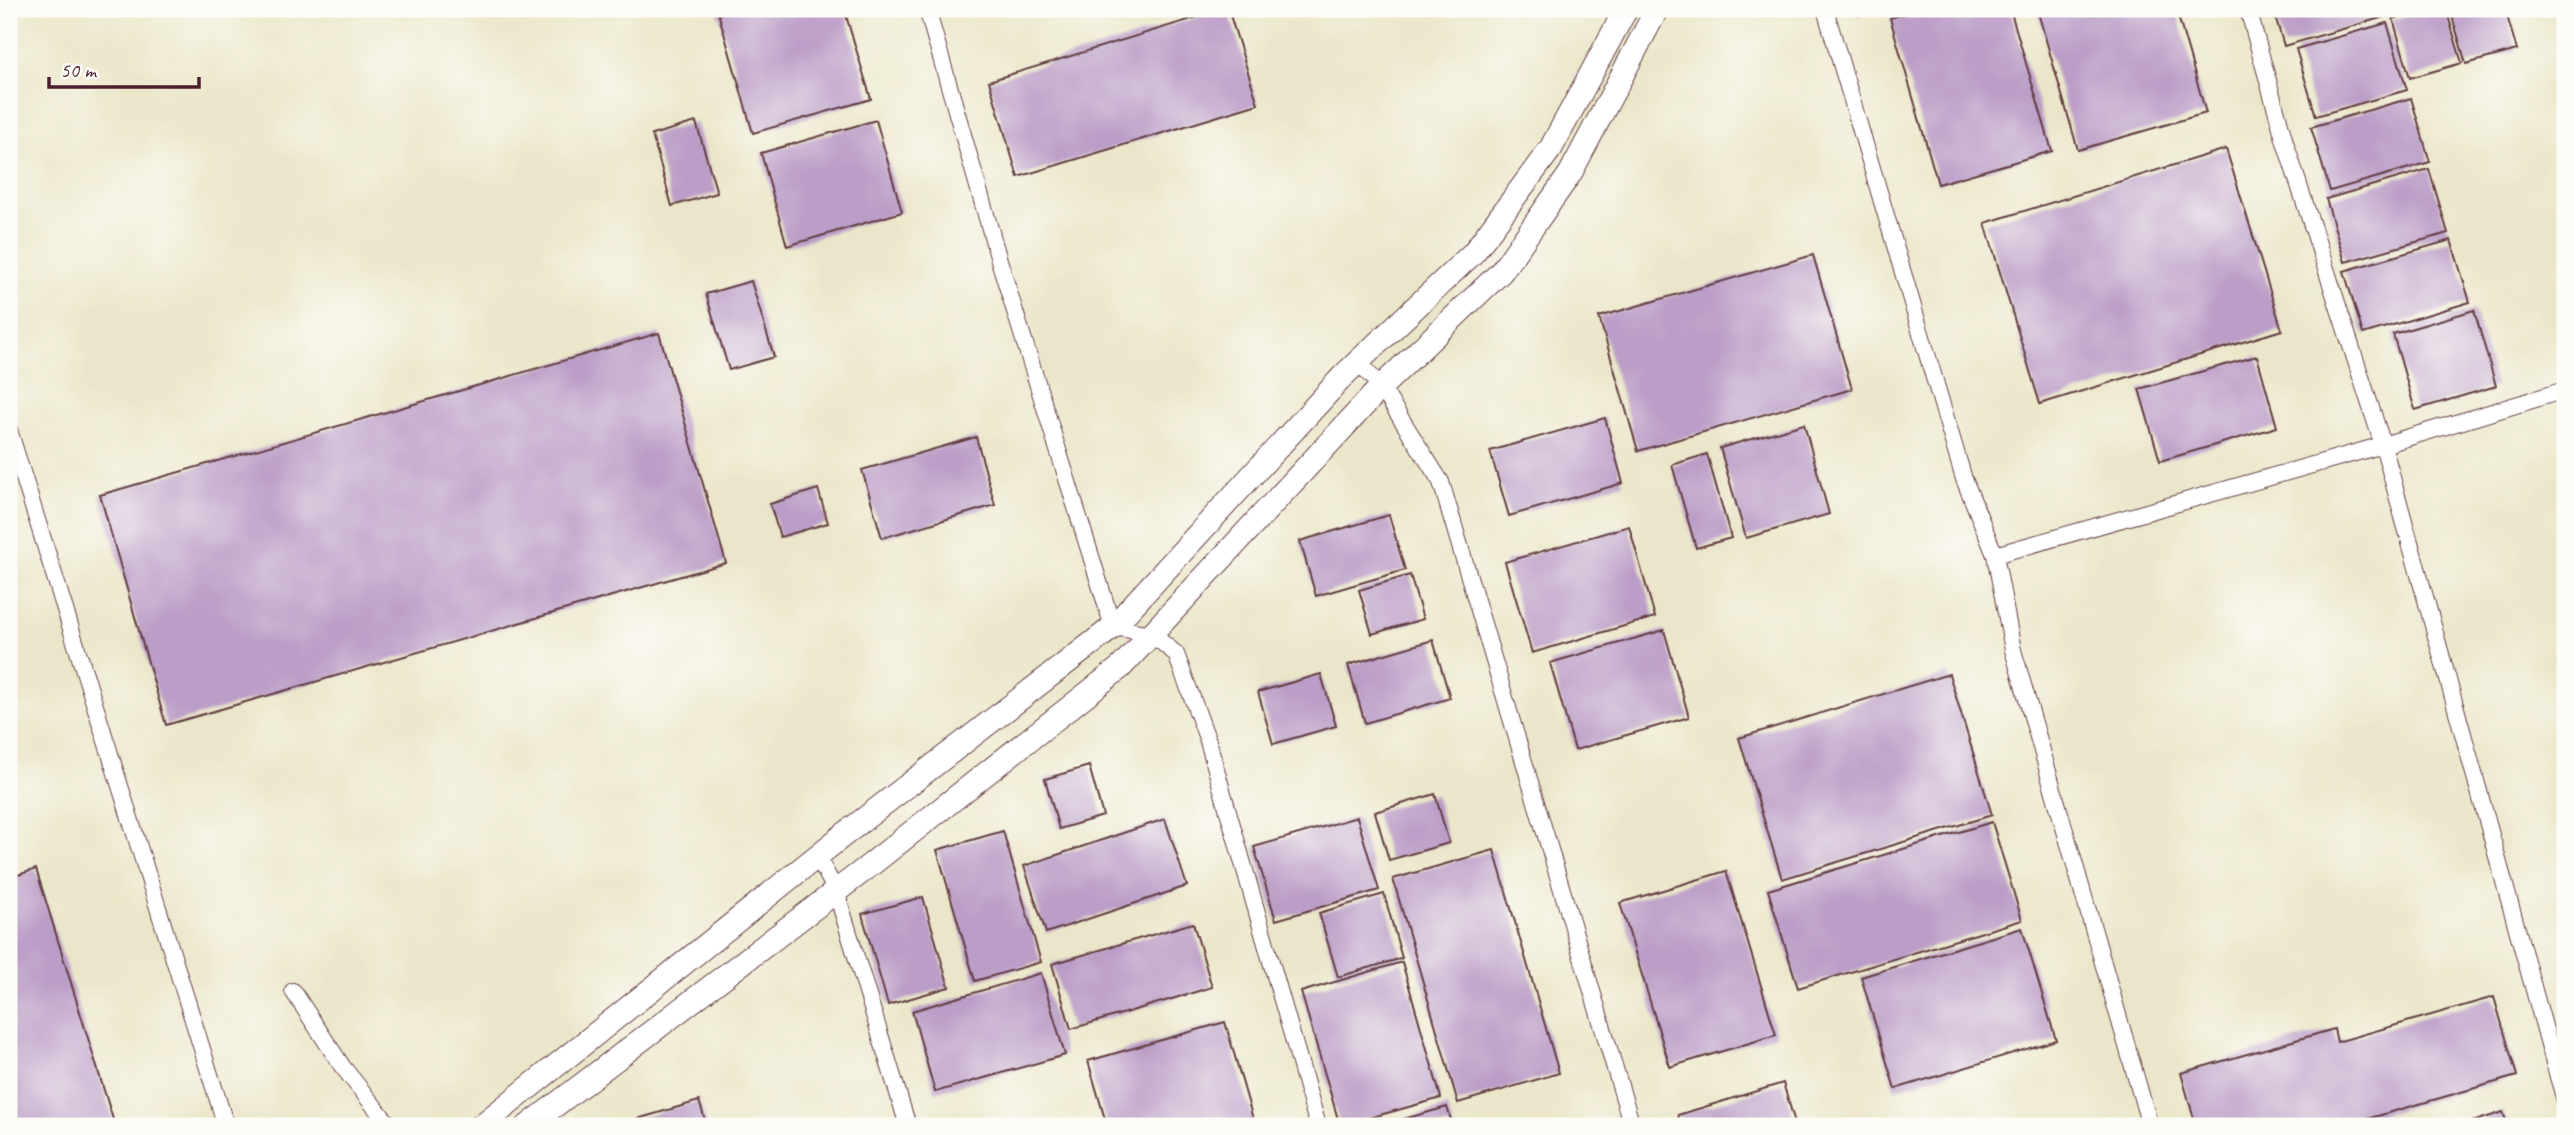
<svg xmlns="http://www.w3.org/2000/svg" width="2574" height="1135" font-family="Caveat,sans-serif">
	<style>
		.building { fill: #bb9ec7 }
		.lines { fill: none; stroke-linecap: round; stroke-linejoin: round }
		.street-casing { stroke: #623d43; stroke-width: 18 }
		.secondary-casing { stroke: #623d43; stroke-width: 25 }
		.street { stroke: #fff; stroke-width: 16 }
		.secondary { stroke: #fff; stroke-width: 23 }
	</style>
	<rect width="100%" height="100%" fill="#fdfcf7"/>
	<filter id="ink" filterUnits="userSpaceOnUse"><feTurbulence type="fractalNoise" baseFrequency=".0143" numOctaves="2"/><feDisplacementMap in="SourceGraphic" scale="14" xChannelSelector="R" yChannelSelector="G"/><feConvolveMatrix kernelMatrix="1 2 1 2 8 2 1 2 1" color-interpolation-filters="sRGB"/></filter>
	<filter id="wash" filterUnits="userSpaceOnUse"><feTurbulence type="fractalNoise" baseFrequency=".00686" numOctaves="4" result="noise"/><feDisplacementMap in="SourceGraphic" scale="28" xChannelSelector="R" yChannelSelector="G"/><feGaussianBlur stdDeviation="1.57" result="paint"/><feColorMatrix in="noise" values="0 0 0 0 0 0 0 0 0 0 0 0 0 0 0 0 0 1.4 0 .05"/><feComposite in="paint" operator="in"/></filter>
	<g filter="url(#wash)">
		<rect width="100%" height="100%" fill="#ebe6c9"/>
		<g id="blocks">
			<path class="building" d="M717,9H844L871,99L753,133Z
				M1224,9H1228L1258,104L1018,177L989,81Z
				M1856,9H1877L1858,15Z
				M1921,9H2010L2052,151L1938,184L1890,18Z
				M2037,9H2176L2206,113L2078,150Z
				M2273,9H2382L2384,17L2284,46Z
				M2427,9H2446L2462,63L2410,78L2393,19Z
				M2450,9H2505L2517,50L2466,64Z
				M2387,23L2407,90L2316,116L2296,49Z
				M2411,98L2430,162L2330,191L2311,127Z
				M876,120L902,212L787,246L761,153Z
				M696,122L717,193L672,206L652,135Z
				M2226,149L2282,330L2040,404L1985,223Z
				M2429,169L2448,233L2345,262L2326,199Z
				M2451,240L2470,302L2363,334L2344,271Z
				M1813,255L1852,389L1638,451L1599,317Z
				M751,281L774,357L729,370L706,294Z
				M2474,310L2496,386L2415,410L2393,334Z
				M659,333L726,563L166,725L100,495Z
				M2257,356L2277,427L2160,461L2139,389Z
				M1605,418L1623,483L1509,516L1490,451Z
				M1804,424L1829,514L1746,538L1720,448Z
				M976,437L995,505L882,538L862,470Z
				M1707,454L1731,538L1696,548L1672,465Z
				M818,489L828,523L780,537L770,504Z
				M1389,515L1405,570L1316,596L1300,541Z
				M1629,526L1655,617L1532,653L1505,562Z
				M1410,575L1423,619L1372,634L1359,590Z
				M1664,630L1689,717L1575,750L1550,663Z
				M1433,640L1450,698L1365,723L1348,665Z
				M1321,674L1336,726L1273,744L1258,692Z
				M1949,674L1992,815L1782,879L1739,738Z
				M1089,766L1103,816L1059,829L1045,779Z
				M1435,794L1449,843L1389,860L1375,812Z
				M1357,817L1379,890L1276,920L1254,847Z
				M1165,819L1187,886L1046,933L1024,866Z
				M1992,822L2022,920L1798,988L1768,890Z
				M1003,831L1041,962L975,981L937,850Z
				M1494,850L1559,1073L1458,1103L1393,879Z
				M36,869L115,1126H9V878Z
				M1726,871L1776,1035L1670,1067L1620,903Z
				M1384,894L1402,958L1338,977L1319,913Z
				M923,897L949,987L888,1005L862,914Z
				M1193,923L1212,987L1071,1029L1052,964Z
				M2022,928L2056,1040L1895,1089L1861,977Z
				M1402,962L1441,1098L1340,1126L1301,992Z
				M1041,973L1065,1055L935,1092L912,1011Z
				M2494,997L2517,1076L2360,1121L2362,1126H2196L2181,1073L2334,1029L2337,1042Z
				M1225,1022L1255,1126H1107L1088,1061Z
				M1783,1083L1796,1126H1681L1678,1115Z
				M699,1101L707,1126H613Z
				M1447,1107L1453,1126H1406L1404,1119Z
				M2503,1112L2508,1126H2460Z"/>
		</g>
	</g>
	<g filter="url(#ink)">
		<use href="#blocks" fill-opacity="0" stroke="#623d43" stroke-width="2"/>
		<g class="lines">
			<g class="street-casing">
				<path id="street" d="M927,9L999,260L1113,627L1152,634L1176,654L1208,741L1318,1126
					M1825,9L1964,479L1995,555L2013,650L2150,1126
					M2248,9L2285,142L2383,445L2565,1102
					M1358,362L1381,387L1441,482L1632,1126
					M9,430L226,1126
					M1995,555L2383,445L2565,390
					M817,856L836,891L908,1126
					M293,991L342,1066L390,1126"/>
			</g>
			<g class="secondary-casing">
				<path id="secondary" d="M481,1126L841,837L1113,627L1345,374L1474,252L1551,148L1626,9
					M528,1126L864,870L1121,667L1381,387L1501,272L1570,174L1657,9"/>
			</g>
			<use href="#street" class="street"/>
			<use href="#secondary" class="secondary"/>
		</g>
	</g>
	<rect width="2574" height="1135" fill="none" stroke="#fdfcf7" stroke-width="35"/>
	<path d="M49 77v10h150v-10" fill="none" stroke="#4a1f2b" stroke-width="3.5"/>
	<text x="60" y="77" font-size="21" fill="#4a1f2b" stroke="#fdfcf7" stroke-width="5" paint-order="stroke">50 m</text>
</svg>
